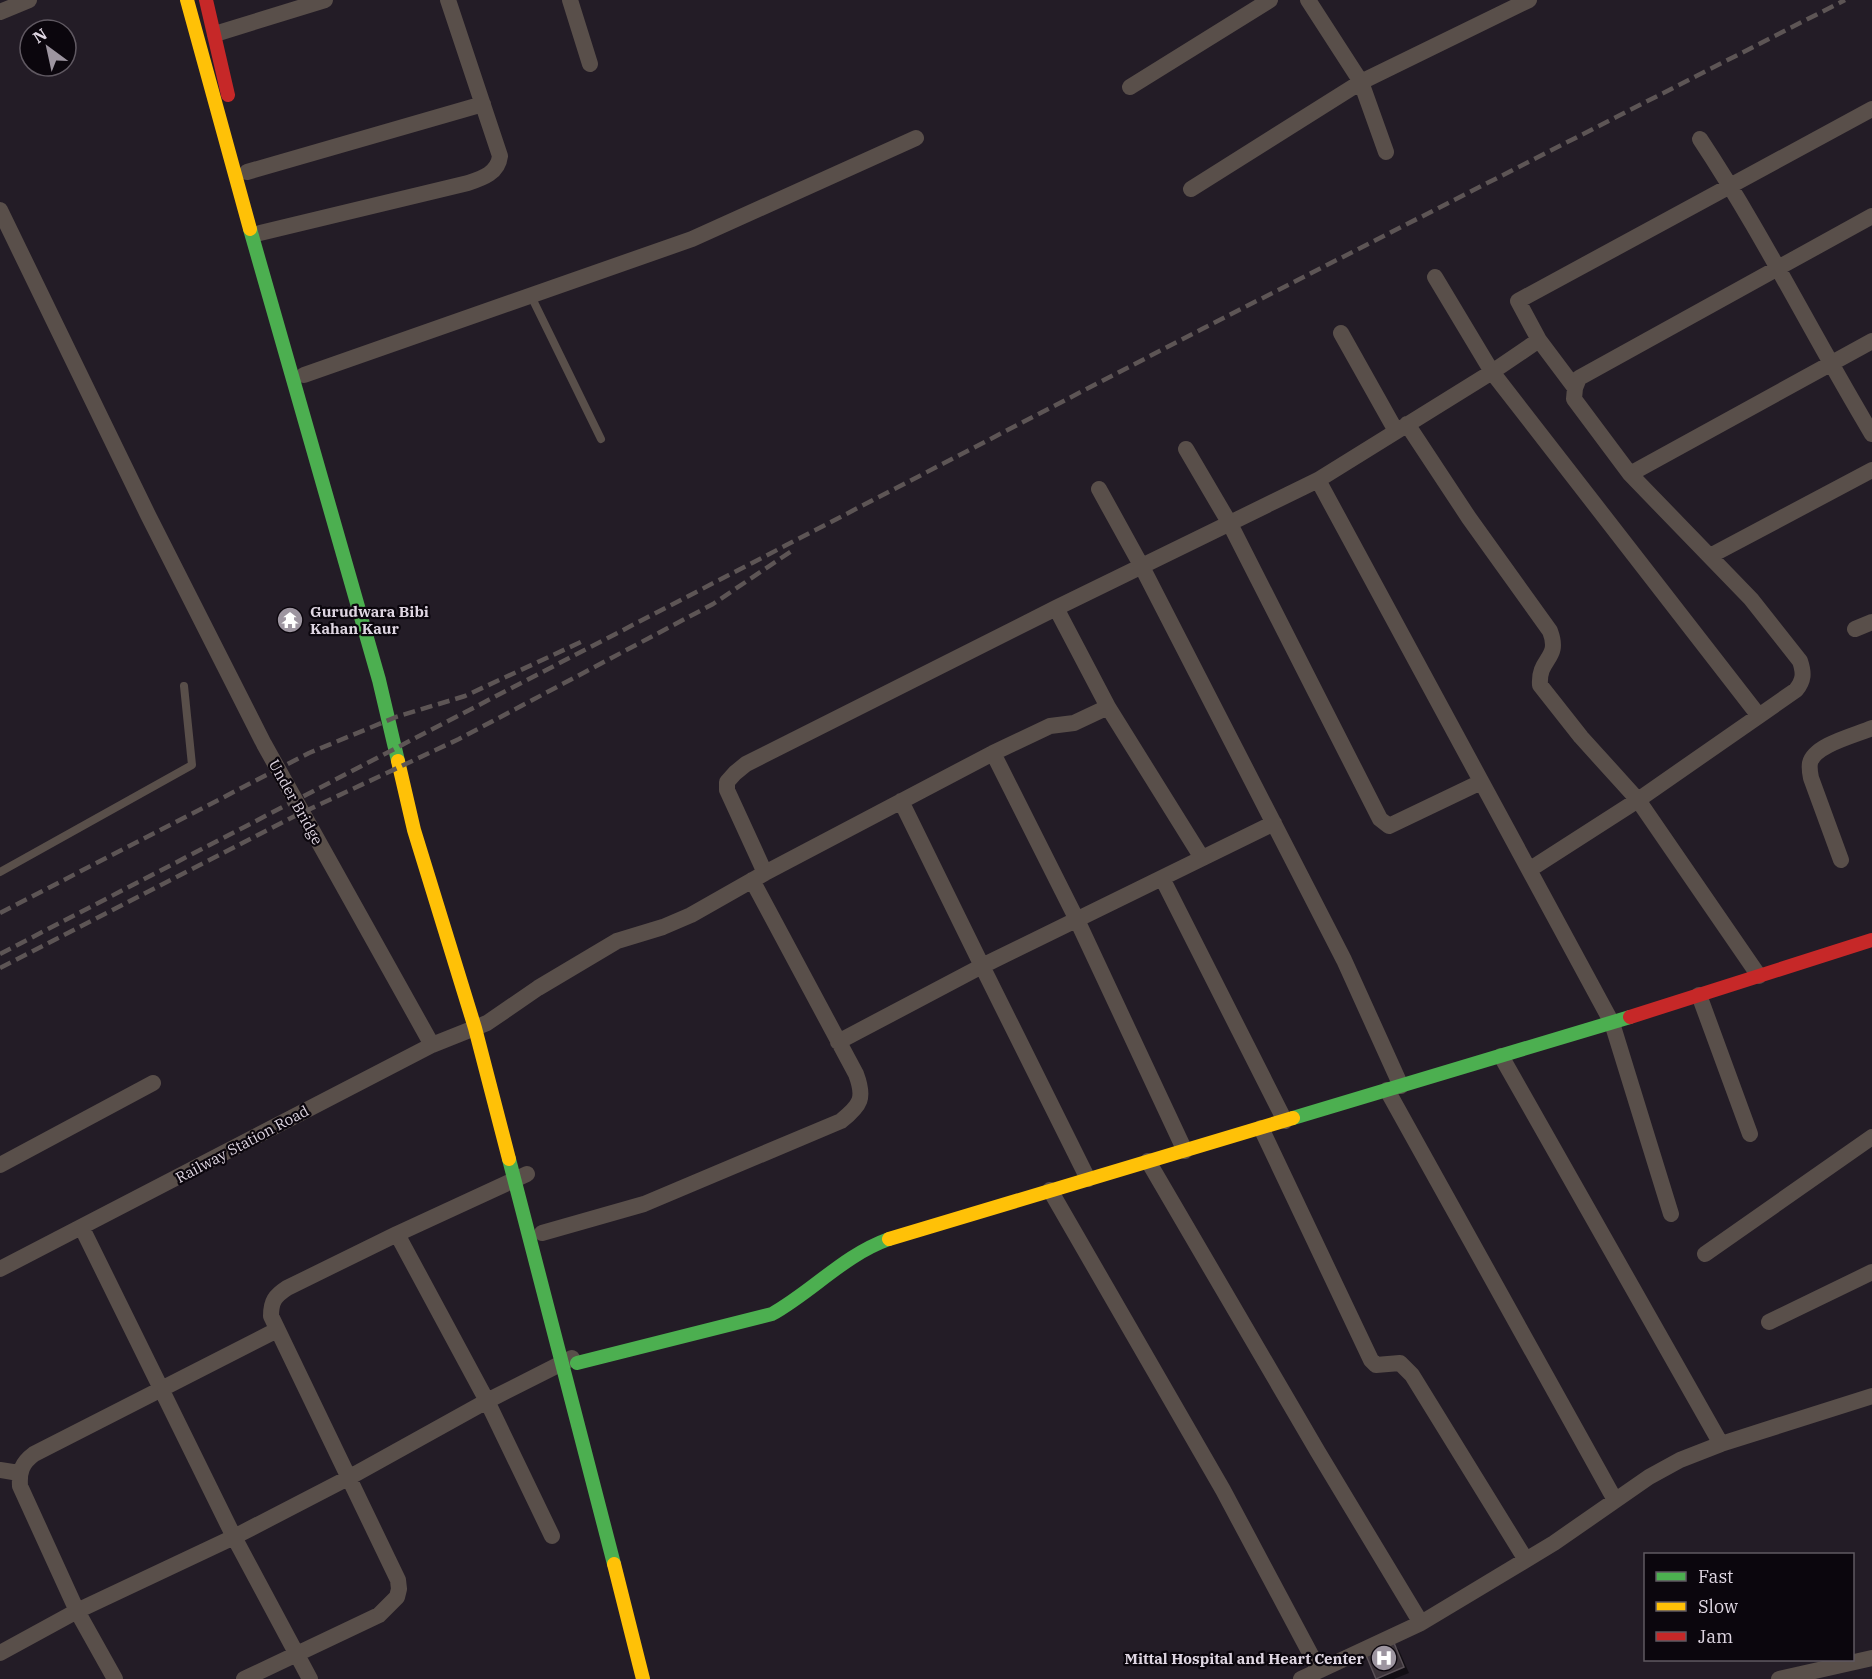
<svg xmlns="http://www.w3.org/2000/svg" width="1872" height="1679" font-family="'IBM Plex Serif',serif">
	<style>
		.shadow { fill: #0007 }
		.building { fill: #3b3339; stroke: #595056; stroke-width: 1.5 }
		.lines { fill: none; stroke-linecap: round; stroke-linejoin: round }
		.lane { stroke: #594f4a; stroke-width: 8 }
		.street { stroke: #594f4a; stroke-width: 16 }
		.fast { stroke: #4caf50; stroke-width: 14 }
		.slow { stroke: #ffc107; stroke-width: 14 }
		.jam { stroke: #c62828; stroke-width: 14 }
		.rail { stroke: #5d5555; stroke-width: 4.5; stroke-dasharray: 12 6; stroke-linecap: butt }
		.labels { text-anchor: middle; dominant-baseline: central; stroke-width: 4.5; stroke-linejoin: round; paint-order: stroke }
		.poi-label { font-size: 15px; font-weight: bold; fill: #dfd6e2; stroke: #0b060d; text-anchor: start }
		.street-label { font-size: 15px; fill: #dfd6e2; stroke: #0b060d }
	</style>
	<rect width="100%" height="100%" fill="#231c26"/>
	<path class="shadow" d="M1394,1645L1399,1650L1409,1673L1394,1679H1377L1368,1656Z"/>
	<path class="building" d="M1394,1643L1404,1667L1376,1679L1366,1655Z"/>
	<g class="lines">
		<path class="lane" d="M531,296L601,439
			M0,872L192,765L184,686"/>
		<path class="street" d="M570,0L590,64
			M1308,0L1361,82L1386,152
			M0,12L29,0
			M215,34L325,0
			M1130,87L1270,0
			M1700,139C1763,234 1813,336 1872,434
			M247,172L483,104
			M1191,189L1361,82L1529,0
			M0,210L148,515L264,744L432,1045
			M260,233L468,183C483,178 498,173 500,156L448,0
			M1435,277L1492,372L1759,716
			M1341,333L1396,431
			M1539,340L1575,388
			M304,375L692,239L916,138
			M1407,424L1469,518L1550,631C1561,660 1538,657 1540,685L1581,737L1638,800L1759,976
			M1186,449L1230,524L1380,819L1389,826L1481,782
			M1630,474L1872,341
			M1318,480L1612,1023L1671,1214
			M1099,489L1142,567L1344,960L1401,1086
			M1710,556L1872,470
			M1056,608L1108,707L1202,858
			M1855,629L1872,622
			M993,753L1077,920L1185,1151
			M1841,860L1811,778C1810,773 1809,768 1810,763C1814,745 1856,735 1872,728
			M1529,870L1638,800L1796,690C1804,680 1804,673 1800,661L1751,599L1630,474L1574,399L1575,388L1579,378L1872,216
			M765,873L727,790V782L735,773L746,764L1056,608L1318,480L1492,372L1539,340L1518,301L1872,109
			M1162,878L1285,1121
			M1699,995L1750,1134
			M838,1042L982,966L901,801
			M1501,1056L1721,1444
			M1387,1090L1615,1500
			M1261,1128L1371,1360L1376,1365L1400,1363L1412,1375L1526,1560
			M1148,1161L1318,1452L1421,1623
			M0,1165L153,1083
			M1088,1179L982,966L1274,823
			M1050,1190L1223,1490L1319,1670
			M82,1228L234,1537L310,1679
			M542,1233L644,1204L841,1121C861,1105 865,1098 856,1074L752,880
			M397,1234L487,1401L552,1536
			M1705,1254L1872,1137
			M0,1269L432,1045L487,1023L538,988L617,941L663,927L691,915L765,873L993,753L1050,726L1074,723L1108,707
			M1769,1322L1872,1272
			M0,1470L19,1473
			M0,1653L77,1611L234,1537L350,1477L487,1401L572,1358
			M115,1679L77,1611L20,1486C19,1471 22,1463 34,1454L277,1330
			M244,1679L379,1615L397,1597L399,1589L398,1580L271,1316C271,1301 275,1296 287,1288L397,1234L527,1174
			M1301,1679L1421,1623L1554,1543L1649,1477L1680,1460L1721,1444L1872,1396
			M1779,1679L1872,1658"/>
		<path class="fast" d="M250,229L379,680L398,761
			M1293,1118L1630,1017
			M509,1159L614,1564
			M577,1363L772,1314C813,1291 844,1255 889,1239"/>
		<path class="slow" d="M187,0L250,229
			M398,761L414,830L475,1028L509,1159
			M889,1239L1293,1118
			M614,1564L643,1679"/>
		<path class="jam" d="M206,0L228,95
			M1630,1017L1872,940"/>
		<path class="rail" d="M0,913L309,753L396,717L465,696L583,641
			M0,954L1202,329L1845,0
			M0,968L295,816L459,739L713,604L793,550"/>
	</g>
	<defs>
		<g id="temple-disc" transform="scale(1.35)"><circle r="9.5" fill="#9d95a0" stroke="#0b060d"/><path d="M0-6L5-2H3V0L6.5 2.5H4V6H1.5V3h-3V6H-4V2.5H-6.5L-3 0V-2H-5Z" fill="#fff"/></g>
		<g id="hospital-disc" transform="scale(1.35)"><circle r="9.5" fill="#9d95a0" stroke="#0b060d"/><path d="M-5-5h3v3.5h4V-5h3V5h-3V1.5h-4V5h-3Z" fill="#fff"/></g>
	</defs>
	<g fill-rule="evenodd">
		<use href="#temple-disc" x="290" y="620"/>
		<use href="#hospital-disc" x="1384" y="1658"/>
	</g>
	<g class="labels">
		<g class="poi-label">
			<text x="310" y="611">Gurudwara Bibi<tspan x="310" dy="17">Kahan Kaur</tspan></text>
			<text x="1364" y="1658" text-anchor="end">Mittal Hospital and Heart Center</text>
		</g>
		<g class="street-label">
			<text transform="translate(296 802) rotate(61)">Under Bridge</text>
			<text transform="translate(242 1144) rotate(-28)">Railway Station Road</text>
		</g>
	</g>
	<rect x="1644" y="1553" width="210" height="108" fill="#0b060d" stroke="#605962" stroke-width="1.5"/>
	<rect x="1656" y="1572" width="30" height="9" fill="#4caf50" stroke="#605962" stroke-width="1.5"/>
	<text x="1698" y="1583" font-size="18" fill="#dfd6e2">Fast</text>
	<rect x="1656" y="1602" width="30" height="9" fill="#ffc107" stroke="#605962" stroke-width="1.5"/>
	<text x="1698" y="1613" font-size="18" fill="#dfd6e2">Slow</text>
	<rect x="1656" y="1632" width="30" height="9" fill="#c62828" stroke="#605962" stroke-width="1.5"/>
	<text x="1698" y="1643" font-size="18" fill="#dfd6e2">Jam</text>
	<g transform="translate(48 48) rotate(327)"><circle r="28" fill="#0b060d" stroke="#605962" stroke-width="1.5"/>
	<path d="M0-4.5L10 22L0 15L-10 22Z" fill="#9d95a0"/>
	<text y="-9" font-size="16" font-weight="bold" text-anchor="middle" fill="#dfd6e2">N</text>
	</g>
</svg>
